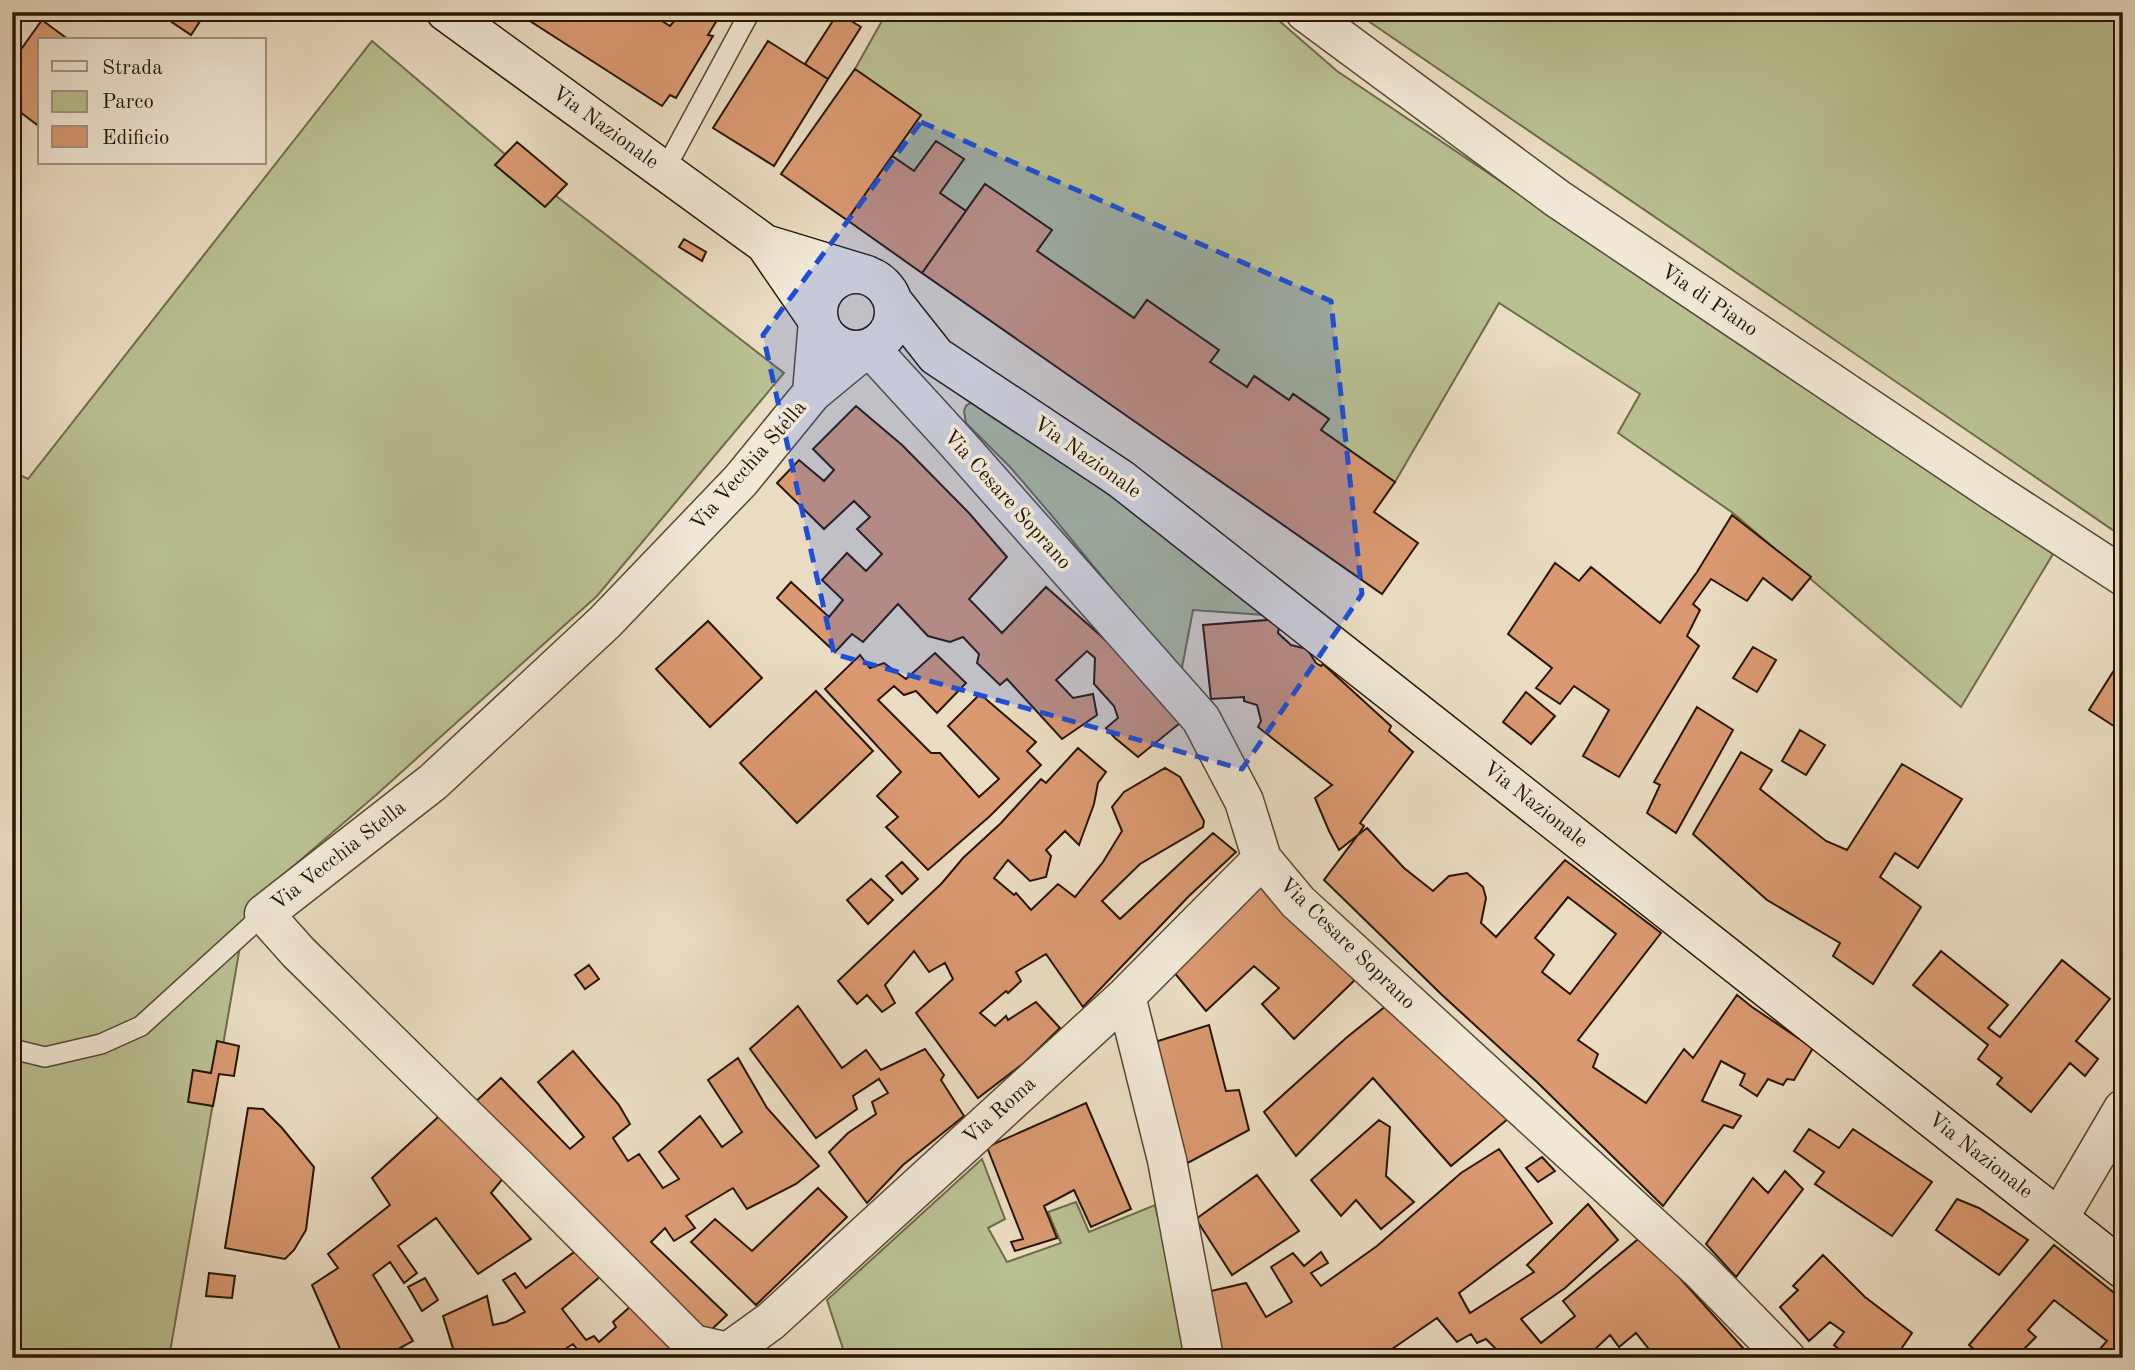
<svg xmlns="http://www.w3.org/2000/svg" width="2135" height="1370" font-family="'Old Standard TT',serif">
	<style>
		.green { fill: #b9c092; stroke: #706b49; stroke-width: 2 }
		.building { fill: #da9971; stroke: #281600; stroke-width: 2; fill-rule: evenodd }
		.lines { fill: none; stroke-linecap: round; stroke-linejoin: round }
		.lane-casing { stroke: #584830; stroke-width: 22 }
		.street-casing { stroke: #584830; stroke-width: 41 }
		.secondary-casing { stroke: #281600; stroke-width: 41 }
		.lane { stroke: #f1e8d7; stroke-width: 19 }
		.street { stroke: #f1e8d7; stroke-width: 38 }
		.secondary { stroke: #f1e8d7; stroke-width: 38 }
		.marked { fill: #1d4ed8; fill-opacity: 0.2; stroke: #1d4ed8; stroke-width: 5; stroke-dasharray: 14 9; stroke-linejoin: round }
		.labels { text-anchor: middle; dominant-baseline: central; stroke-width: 7; stroke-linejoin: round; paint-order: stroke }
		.street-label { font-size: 21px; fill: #281600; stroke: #f1e8d7 }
	</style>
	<rect width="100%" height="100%" fill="#eadcc2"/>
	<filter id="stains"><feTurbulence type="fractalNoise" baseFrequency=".00286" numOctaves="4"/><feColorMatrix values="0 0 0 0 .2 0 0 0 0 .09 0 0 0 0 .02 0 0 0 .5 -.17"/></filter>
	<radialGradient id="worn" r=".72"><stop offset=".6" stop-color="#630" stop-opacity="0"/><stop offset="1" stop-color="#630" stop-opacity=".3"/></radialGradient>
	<path class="green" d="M887,12H1269L1337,71L2053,554L1961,707L1733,513L1618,433L1640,394L1499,303L1395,482L1321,430L1328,418L1294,394L1289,400L1255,376L1247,387L1210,362L1218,351L1147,301L1134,318L1037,251L1051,230L985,184L966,211L940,193L963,159L936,141L914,171L892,156L920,115L855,69Z
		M1355,12H2123V537Z
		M372,41L533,178L784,373L597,596L376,795L247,906L169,1358H12V471L28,479Z
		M970,403L986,405L1122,504L1265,615L1193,610L1181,673L1053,517L1011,468L966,423L964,411L966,406Z
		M982,1159L1005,1219L988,1228L1007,1262L1061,1243L1048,1212L1076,1202L1089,1232L1155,1205L1191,1358H846L827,1300Z"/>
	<path class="building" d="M157,12H206L191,35Z
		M516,12H647L670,26L676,19L664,12H722L708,35L713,36L676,98L670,95L662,106Z
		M838,13L861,27L828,79L805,64Z
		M42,20L69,40H40V127L12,106V62Z
		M768,41L828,79L774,166L713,128Z
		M855,69L921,115L847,220L781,174Z
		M936,141L964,159L940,193L966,211L922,273L847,220L892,156L914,171Z
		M517,142L567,184L545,207L495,165Z
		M985,184L1052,230L1037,251L1134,318L1147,300L1219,350L1210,362L1247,387L1254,376L1289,400L1293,394L1329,419L1321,430L1395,482L1374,512L1418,543L1382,594L922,273Z
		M684,239L706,252L702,261L679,247Z
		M856,406L902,445L969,513L1007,557L969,599L1002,633L1046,587L1120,653L1185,719L1138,757L1115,738L1106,728L1118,718L1114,706L1094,684L1095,658L1087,651L1056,680L1073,698L1093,694L1097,715L1062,739L1007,679L1000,685L977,663L979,654L963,637L950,642L928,636L898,604L863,642L852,634L835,652L777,598L791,582L829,617L843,600L822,580L847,553L866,571L882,554L857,529L870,517L854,501L824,529L777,483L799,460L824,481L834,470L813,449Z
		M1732,515L1811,577L1792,600L1763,578L1747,601L1711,579L1693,604L1700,610L1687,636L1699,646L1619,777L1583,756L1609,710L1574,686L1560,704L1536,688L1552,668L1508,634L1555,563L1579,581L1591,567L1660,623L1697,572Z
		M1280,619L1278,633L1291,645L1307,649L1316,663L1321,666L1323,664L1391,726L1389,731L1413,752L1360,823L1364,826L1358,835L1339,850L1329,831L1315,798L1332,785L1258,727L1261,721L1257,705L1244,701V697L1211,699L1203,625Z
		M708,621L762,678L710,727L656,669Z
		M1753,647L1776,660L1757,692L1733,678Z
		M935,653L966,683L937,713L916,691L904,695L894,686L878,700L931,753H940L979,797L999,779L948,726L980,694L1036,742L1027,751L1041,765L990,816L928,870L886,827L898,817L877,796L901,772L825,689L860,655L870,668L884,663L906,679Z
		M2123,656V732L2089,710Z
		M816,691L873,751L797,823L740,763Z
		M1526,692L1555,716L1531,744L1503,722Z
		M1697,707L1733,730L1676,833L1647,813L1660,785L1654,782Z
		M1800,730L1825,745L1806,775L1782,761Z
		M1078,748L1106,772L1098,783L1094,804L1079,845L1065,831L1046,850L1051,856L1046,877L1030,881L1008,860L994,878L1014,895L1016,893L1031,910L1058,884L1075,897L1103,862L1122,831L1112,807L1124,792L1165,768L1180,777L1204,821L1203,827L1140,864L1102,901L1120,919L1213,833L1236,852L1189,896L1083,1007L1046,954L1016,972L1021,981L1008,993L1006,991L980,1013L995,1026L1006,1016L1008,1020L1036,1002L1060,1028L1024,1063L978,1098L916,1013L953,979L945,963L929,972L914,951L885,985L895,1003L882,1012L867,995L857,1004L838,981L942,883L963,858L1001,823L1041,779L1046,783Z
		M1741,752L1772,770L1760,789L1826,841L1847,850L1902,764L1962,799L1918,868L1895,853L1880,877L1921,907L1873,984L1833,956L1840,943L1767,900L1693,834Z
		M1367,828L1404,868L1433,891L1449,876L1467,873L1483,887L1486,898L1481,923L1496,937L1565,860L1661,933L1578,1040L1598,1054L1593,1067L1646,1103L1684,1049L1693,1058L1737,995L1752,1007L1813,1048L1794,1080L1787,1079L1783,1085L1768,1079L1757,1096L1740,1085L1745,1074L1721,1061L1702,1101L1741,1116L1733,1128L1724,1125L1663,1206L1537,1082L1441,994L1324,880L1358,835ZM1568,897L1616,934L1570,994L1542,972L1554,955L1535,938Z
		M902,862L918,879L902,894L886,876Z
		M871,879L893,900L868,924L847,900Z
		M1255,880L1360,975L1294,1039L1262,1004L1279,988L1254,966L1206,1011L1168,965Z
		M1941,951L2008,1005L1988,1028L2000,1037L2062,960L2110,999L2076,1041L2098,1059L2085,1076L2070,1063L2031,1112L1997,1084L2002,1078L1978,1059L1988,1045L1913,985Z
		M589,965L599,979L585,989L575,975Z
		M1397,997L1514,1114L1451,1166L1373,1078L1296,1156L1264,1112L1346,1038Z
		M798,1006L842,1068L866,1050L881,1070L925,1049L944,1075L941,1080L964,1116L903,1165L867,1203L829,1152L848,1133L876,1114L872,1102L888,1093L879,1079L853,1096L857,1109L816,1138L750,1049Z
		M1209,1025L1226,1091L1239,1090L1249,1130L1184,1165L1155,1042Z
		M217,1041L239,1046L234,1076L219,1074L213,1106L188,1102L193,1070L211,1073Z
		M573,1051L619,1105L630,1124L613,1138L628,1161L639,1154L663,1188L679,1179L659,1152L700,1116L722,1147L742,1132L708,1080L738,1058L767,1108L819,1166L796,1184L747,1209L733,1188L686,1216L695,1228L674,1241L665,1228L651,1242L727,1315L709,1332L651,1282L471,1106L501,1078L570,1149L584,1137L538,1082Z
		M1086,1103L1131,1209L1091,1227L1074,1190L1044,1206L1057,1238L1015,1251L1011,1242L1023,1239L987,1147Z
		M248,1108L263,1109L282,1128L314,1167L306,1230L294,1250L285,1259L225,1248Z
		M448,1108L505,1176L491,1193L531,1239L478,1274L436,1218L398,1246L417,1273L404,1283L390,1262L373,1275L413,1341L382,1358H344L312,1285L338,1268L328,1254L390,1205L372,1178Z
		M1379,1120L1390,1127L1386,1176L1414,1202L1381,1229L1356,1200L1341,1216L1311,1180Z
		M1809,1129L1839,1148L1853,1129L1932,1182L1892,1236L1815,1184L1824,1172L1794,1151Z
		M1499,1149L1552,1223L1459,1293L1470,1313L1534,1272L1527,1265L1588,1204L1618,1240L1565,1288L1521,1319L1541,1343L1575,1316L1563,1301L1642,1236L1752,1358H1656L1636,1333L1619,1347L1610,1335L1593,1351L1599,1358H1490L1499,1352L1486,1339L1477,1343L1471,1334L1457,1342L1437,1318L1379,1358H1340L1335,1351L1321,1358H1223L1211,1291L1246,1283L1266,1317L1292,1302L1271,1267L1293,1253L1304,1266L1321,1252L1328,1263L1311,1273L1321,1286L1377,1246L1461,1173Z
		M1542,1157L1555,1171L1538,1182L1526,1168Z
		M1785,1171L1803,1189L1736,1277L1706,1244L1753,1178L1768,1193Z
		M1257,1175L1299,1231L1232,1275L1196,1219Z
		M818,1188L847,1217L756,1305L691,1242L715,1219L752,1251Z
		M1957,1199L1979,1208L2028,1240L1999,1275L1936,1230Z
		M559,1234L608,1270L562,1309L586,1340L594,1336L599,1342L616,1327L613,1322L640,1298L682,1344L666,1358H584L573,1344L551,1358H456L443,1316L487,1296L493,1325L506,1322L525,1312L503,1280L515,1273L526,1288L574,1252Z
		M2054,1245L2123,1300V1358H2092L2107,1341L2054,1300L2028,1330L2036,1337L2015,1358H2003L1992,1349L1984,1358L1969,1345Z
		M1823,1255L1865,1297L1912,1333L1895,1358H1849L1834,1345L1844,1332L1830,1322L1809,1341L1780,1307L1798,1290L1793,1286Z
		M209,1273L235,1276L232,1298L206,1296Z
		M425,1278L438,1300L422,1311L408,1287Z"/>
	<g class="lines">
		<g class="lane-casing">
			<path id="lane" d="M664,171L750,12
				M12,1049L45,1057L101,1044L141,1026L264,914"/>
		</g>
		<g class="street-casing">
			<path id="street" d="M1305,12L1558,199L1994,492L2123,576
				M870,348L956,442L1201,719L1244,801L1262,859L1298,902L1700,1270L1786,1358
				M812,393L818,321
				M1126,996L1167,1160L1204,1358
				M2059,1218L2123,1109
				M728,1352L771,1321L1126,996L1262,859
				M735,1358L728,1352L693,1344L516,1166L298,952L264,914L433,782L605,622L741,480L812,393L864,350"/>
		</g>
		<g class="secondary-casing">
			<path id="secondary" d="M446,12L765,244L867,275
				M765,244L818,321
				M818 312a38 38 0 1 1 76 0a38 38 0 1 1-76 0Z
				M894,303L936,356L1121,479L2123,1269"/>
		</g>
		<use href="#lane" class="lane"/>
		<use href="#street" class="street"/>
		<use href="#secondary" class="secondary"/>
	</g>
	<path class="marked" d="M921,122L1331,301L1362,594L1242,769L834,654L763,335Z"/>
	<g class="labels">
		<g class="street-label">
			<text transform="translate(605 128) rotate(36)">Via Nazionale</text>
			<text transform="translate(1709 301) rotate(34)">Via di Piano</text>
			<text transform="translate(1087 458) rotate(35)">Via Nazionale</text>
			<text transform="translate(749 466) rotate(-49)">Via Vecchia Stella</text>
			<text transform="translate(1007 500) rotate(48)">Via Cesare Soprano</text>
			<text transform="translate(1535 805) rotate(38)">Via Nazionale</text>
			<text transform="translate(339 856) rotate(-38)">Via Vecchia Stella</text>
			<text transform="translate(1347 944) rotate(44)">Via Cesare Soprano</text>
			<text transform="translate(1000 1111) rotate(-42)">Via Roma</text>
			<text transform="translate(1980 1156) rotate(38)">Via Nazionale</text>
		</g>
	</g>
	<rect width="2135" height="1370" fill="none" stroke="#eadcc2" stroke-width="42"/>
	<rect x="14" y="14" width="2107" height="1342" fill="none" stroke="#281600" stroke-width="3.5"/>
	<rect x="21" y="21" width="2093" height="1328" fill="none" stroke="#281600" stroke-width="2"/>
	<rect x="38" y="38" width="228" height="126" fill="#f1e8d7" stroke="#a19481" stroke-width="2"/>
	<rect x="52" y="61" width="35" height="10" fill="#f1e8d7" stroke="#a19481" stroke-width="2"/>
	<text x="102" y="74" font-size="21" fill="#281600">Strada</text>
	<rect x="52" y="91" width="35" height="21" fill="#b9c092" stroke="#a19481" stroke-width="2"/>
	<text x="102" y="108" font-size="21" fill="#281600">Parco</text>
	<rect x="52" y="126" width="35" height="21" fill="#da9971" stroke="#a19481" stroke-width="2"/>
	<text x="102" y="144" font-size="21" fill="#281600">Edificio</text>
	<rect width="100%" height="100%" filter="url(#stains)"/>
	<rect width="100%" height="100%" fill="url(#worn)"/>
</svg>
